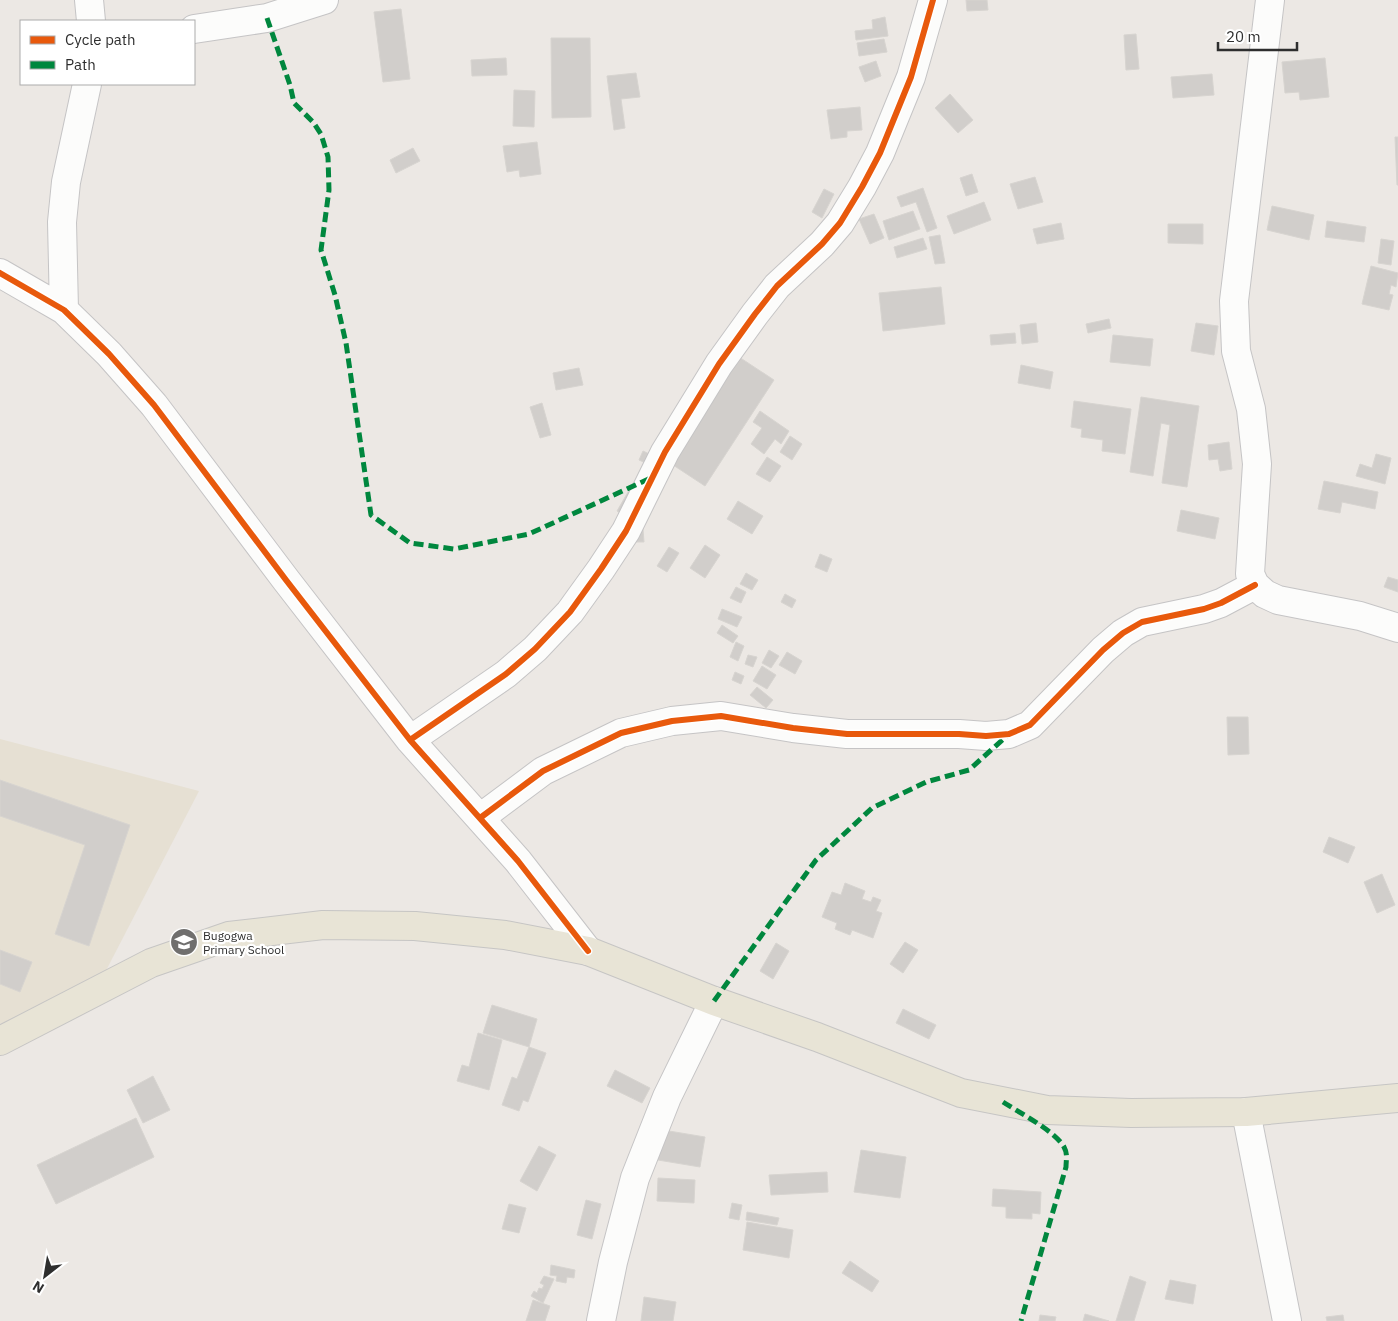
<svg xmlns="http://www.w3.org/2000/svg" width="1398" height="1321" font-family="'IBM Plex Sans',sans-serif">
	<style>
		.education { fill: #e6e0d3 }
		.building { fill: #d1cecb; stroke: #d7d4d0 }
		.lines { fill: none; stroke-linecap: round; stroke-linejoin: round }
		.street-casing { stroke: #c5c4c5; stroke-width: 30 }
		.primary-casing { stroke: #c6c5c4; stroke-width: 30 }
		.street { stroke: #fcfcfb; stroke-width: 28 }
		.primary { stroke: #e8e4d6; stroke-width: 28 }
		.quiet { stroke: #00873e; stroke-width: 5; stroke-dasharray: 10 5; stroke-linecap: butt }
		.cycleway-casing { stroke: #fff; stroke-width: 9 }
		.cycleway { stroke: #e8590c; stroke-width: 6 }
		.labels { text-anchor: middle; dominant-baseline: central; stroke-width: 4.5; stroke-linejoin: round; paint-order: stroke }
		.poi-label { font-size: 12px; fill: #2e2e2e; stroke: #fff; text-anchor: start }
	</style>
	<rect width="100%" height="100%" fill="#ece8e4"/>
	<path class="education" d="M0,739L199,791L98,986L0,1024Z"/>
	<path class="building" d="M966,0H987L988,10L967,11Z
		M401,9L410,79L383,82L374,12Z
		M885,17L888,36L856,40L855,31L873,29L872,20Z
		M1136,34L1139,69L1126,70L1124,35Z
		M551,38H590L591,117L552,118Z
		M884,39L887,52L859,56L857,43Z
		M506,58L507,75L472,76L471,60Z
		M1325,58L1329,97L1300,100L1299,92L1285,93L1282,62Z
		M876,61L881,76L865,82L859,67Z
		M636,73L640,97L621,99L625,128L614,130L607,76Z
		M1212,74L1214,95L1173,98L1171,77Z
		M514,90L535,91L534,127L513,126Z
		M950,94L973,120L958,133L935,108Z
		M860,107L862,130L847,131V137L831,139L827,110Z
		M1395,137H1398V185H1397Z
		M537,142L541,174L520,177L519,170L507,172L503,146Z
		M413,148L420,161L396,173L390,160Z
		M972,174L978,192L966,196L960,178Z
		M1035,177L1043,202L1018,209L1010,184Z
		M923,188L937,228L927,232L916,202L901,207L897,197Z
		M824,189L834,194L822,218L812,212Z
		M984,202L991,220L954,234L947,216Z
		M1272,206L1314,215L1309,240L1267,230Z
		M913,211L920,229L889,240L883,221Z
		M874,214L884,238L870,244L859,219Z
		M1327,221L1366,227L1364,242L1325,237Z
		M1061,223L1064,239L1037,244L1033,229Z
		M1168,224H1203V244L1168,243Z
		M940,235L945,263L935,264L929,237Z
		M923,238L927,249L897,258L894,247Z
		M1381,239L1394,241L1391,265L1378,263Z
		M1371,266L1398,273L1396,287L1391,285L1389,294L1393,295L1389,310L1362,304Z
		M941,287L945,324L883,331L879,293Z
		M1109,319L1111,328L1088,333L1086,324Z
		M1036,323L1038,342L1022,344L1020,325Z
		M1196,323L1218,326L1214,355L1191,351Z
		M1015,333L1016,343L991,345L990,335Z
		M1113,335L1153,339L1150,366L1110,362Z
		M736,355L774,380L705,486L667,461Z
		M1021,365L1053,372L1050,389L1018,383Z
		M579,368L583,385L556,390L553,373Z
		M1141,397L1199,406L1187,487L1162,483L1170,425L1161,423L1153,476L1130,472Z
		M1074,401L1131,409L1125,454L1102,451L1103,440L1081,437L1082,429L1071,427Z
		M542,403L551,435L540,438L530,407Z
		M760,411L789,431L781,444L775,439L764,454L751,444L762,428L753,422Z
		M790,436L802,444L792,460L780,452Z
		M1229,442L1232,469L1220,471L1218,459L1209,460L1208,445Z
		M643,451L660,459L657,468L639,460Z
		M1376,454L1391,458L1385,484L1356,476L1360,464L1372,468Z
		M767,457L781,466L770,482L756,474Z
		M1324,481L1378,492L1375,509L1342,502L1340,513L1318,509Z
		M628,492L640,499L628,518L617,511Z
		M738,501L763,516L752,534L727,519Z
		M1181,510L1219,518L1215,539L1177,531Z
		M642,517L644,542H634Z
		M705,545L720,555L705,578L690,568Z
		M669,547L679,553L667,572L657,566Z
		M820,554L832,559L827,572L815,567Z
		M746,573L758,580L752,590L740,584Z
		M1388,577L1398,580V592L1384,587Z
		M736,587L746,592L741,603L730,598Z
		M785,594L796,600L792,608L781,602Z
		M722,609L742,617L737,627L718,619Z
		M722,625L738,636L733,643L717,633Z
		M736,642L744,646L738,661L730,657Z
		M769,650L779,656L771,668L762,663Z
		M787,652L802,661L795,674L779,665Z
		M748,655L757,657L753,667L745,664Z
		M762,666L776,675L767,689L753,681Z
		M735,672L744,676L741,684L732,680Z
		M757,687L773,700L766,708L750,695Z
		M1227,717H1248L1249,754L1228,755Z
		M0,780L130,825L89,946L55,934L85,845L0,816Z
		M1329,837L1355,847L1348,863L1323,852Z
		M1382,874L1395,905L1377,913L1364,882Z
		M845,883L865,891L862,899L871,902L873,897L881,900L876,911L882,913L873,938L852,930L850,935L835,929L837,923L822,917L832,892L841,895Z
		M905,942L918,950L903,973L890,964Z
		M776,943L789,951L773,979L760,971Z
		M0,950L32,962L20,992L0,984Z
		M492,1005L537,1019L529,1047L483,1033Z
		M903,1009L936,1025L929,1039L896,1023Z
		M478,1033L502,1040L489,1090L457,1081L462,1065L469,1067Z
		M529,1047L546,1053L528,1102L523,1100L519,1111L502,1105L512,1077L517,1079Z
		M615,1070L650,1088L642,1103L607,1086Z
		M153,1076L170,1110L143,1123L127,1090Z
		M136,1118L154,1157L56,1204L37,1165Z
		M663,1130L705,1137L700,1167L658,1160Z
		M539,1146L556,1155L537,1191L520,1181Z
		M861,1150L906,1157L900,1198L854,1192Z
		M827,1172L828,1192L771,1195L769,1175Z
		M658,1178L695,1180L694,1203L657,1201Z
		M993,1189L1041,1192L1040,1214L1032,1213V1219L1006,1218V1207L992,1206Z
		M586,1200L601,1204L592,1239L577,1235Z
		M732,1203L742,1205L739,1220L729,1218Z
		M509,1204L526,1208L519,1233L502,1229Z
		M747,1212L779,1218L777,1225L746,1220Z
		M747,1222L793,1230L789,1258L743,1250Z
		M850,1261L879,1281L872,1292L842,1273Z
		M551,1265L575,1270L574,1278L567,1277L566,1283L556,1281L557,1276L550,1275Z
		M544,1276L554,1279L543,1303L531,1296L534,1291L537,1293L539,1288L542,1289L544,1285L540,1283Z
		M1130,1276L1146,1282L1134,1321H1116Z
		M1170,1280L1196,1285L1193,1304L1165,1299Z
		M644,1297L676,1302L673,1321H641Z
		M533,1300L550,1306L545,1321H526Z
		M1085,1314L1109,1321H1083Z
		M1040,1315L1056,1317L1055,1321H1039Z
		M1343,1315L1344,1321H1327L1326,1317Z"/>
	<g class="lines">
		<g class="street-casing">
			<path id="street" d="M89,0L91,21
				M1270,0L1234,301L1236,351L1251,409L1257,464L1250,574L1255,585L1265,594L1278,600L1360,616L1398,628
				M194,29L267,18L324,0
				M0,273L64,310L109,354L154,405L286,580L410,740L518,861L588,951
				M64,310L62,222L66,182L87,84
				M410,740L506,674L535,649L570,612L601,569L626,531L665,452L719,364L755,314L777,286L822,244L840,223L862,187L880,153L911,77L933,0
				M480,818L543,771L621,733L672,721L721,716L793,728L847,734H959L986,736L1009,734L1030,725L1103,650L1123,633L1142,622L1204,609L1221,603L1255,585
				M1246,1112L1287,1321
				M601,1321L613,1262L635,1178L667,1097L714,1001"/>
		</g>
		<g class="primary-casing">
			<path id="primary" d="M0,1041L151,963L229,936L323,925L415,926L505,935L588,951L714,1001L817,1037L961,1093L1047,1110L1131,1113L1246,1112L1398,1098"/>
		</g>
		<use href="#street" class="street"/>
		<use href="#primary" class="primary"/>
		<path class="quiet" d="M267,18L290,85L294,103L313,122L321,134L328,157L329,190L321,250L335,295L346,343L371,515L410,543L454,549L529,534L653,477
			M714,1001L816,860L872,808L926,782L969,770L1009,734
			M1003,1102C1020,1113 1055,1131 1064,1147C1068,1154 1066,1160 1066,1167L1021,1321"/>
		<g class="cycleway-casing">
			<path id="cycleway" d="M0,273L64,310L109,354L154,405L286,580L410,740L518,861L588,951
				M410,740L506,674L535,649L570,612L601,569L626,531L665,452L719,364L755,314L777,286L822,244L840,223L862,187L880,153L911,77L933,0
				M480,818L543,771L621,733L672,721L721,716L793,728L847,734H959L986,736L1009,734L1030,725L1103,650L1123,633L1142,622L1204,609L1221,603L1255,585"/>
		</g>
		<use href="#cycleway" class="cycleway"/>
	</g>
	<defs>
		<g id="school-disc" transform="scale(1.4375)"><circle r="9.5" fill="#706f6e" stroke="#fff"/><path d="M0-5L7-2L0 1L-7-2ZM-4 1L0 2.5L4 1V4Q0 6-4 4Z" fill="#fff"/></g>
	</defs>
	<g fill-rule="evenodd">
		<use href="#school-disc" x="184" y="942"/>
	</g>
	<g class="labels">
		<g class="poi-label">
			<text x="203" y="935">Bugogwa<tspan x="203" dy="14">Primary School</tspan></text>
		</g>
	</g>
	<rect x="20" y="20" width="175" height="65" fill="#ffffff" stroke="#ababab"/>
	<rect x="30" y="36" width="25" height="8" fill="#e8590c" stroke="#ababab"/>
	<text x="65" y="45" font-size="15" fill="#2e2e2e">Cycle path</text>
	<rect x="30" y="61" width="25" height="8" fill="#00873e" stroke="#ababab"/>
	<text x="65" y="70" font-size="15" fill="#2e2e2e">Path</text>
	<g transform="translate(45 1276) rotate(211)" stroke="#ffffff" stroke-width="4" paint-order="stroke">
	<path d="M0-4L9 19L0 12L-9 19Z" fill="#2e2e2e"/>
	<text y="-8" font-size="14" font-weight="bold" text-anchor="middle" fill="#2e2e2e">N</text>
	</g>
	<path d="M1218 42v8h79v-8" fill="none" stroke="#2e2e2e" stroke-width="2.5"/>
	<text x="1226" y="42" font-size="15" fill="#2e2e2e" stroke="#ffffff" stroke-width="4" paint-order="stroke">20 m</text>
</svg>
